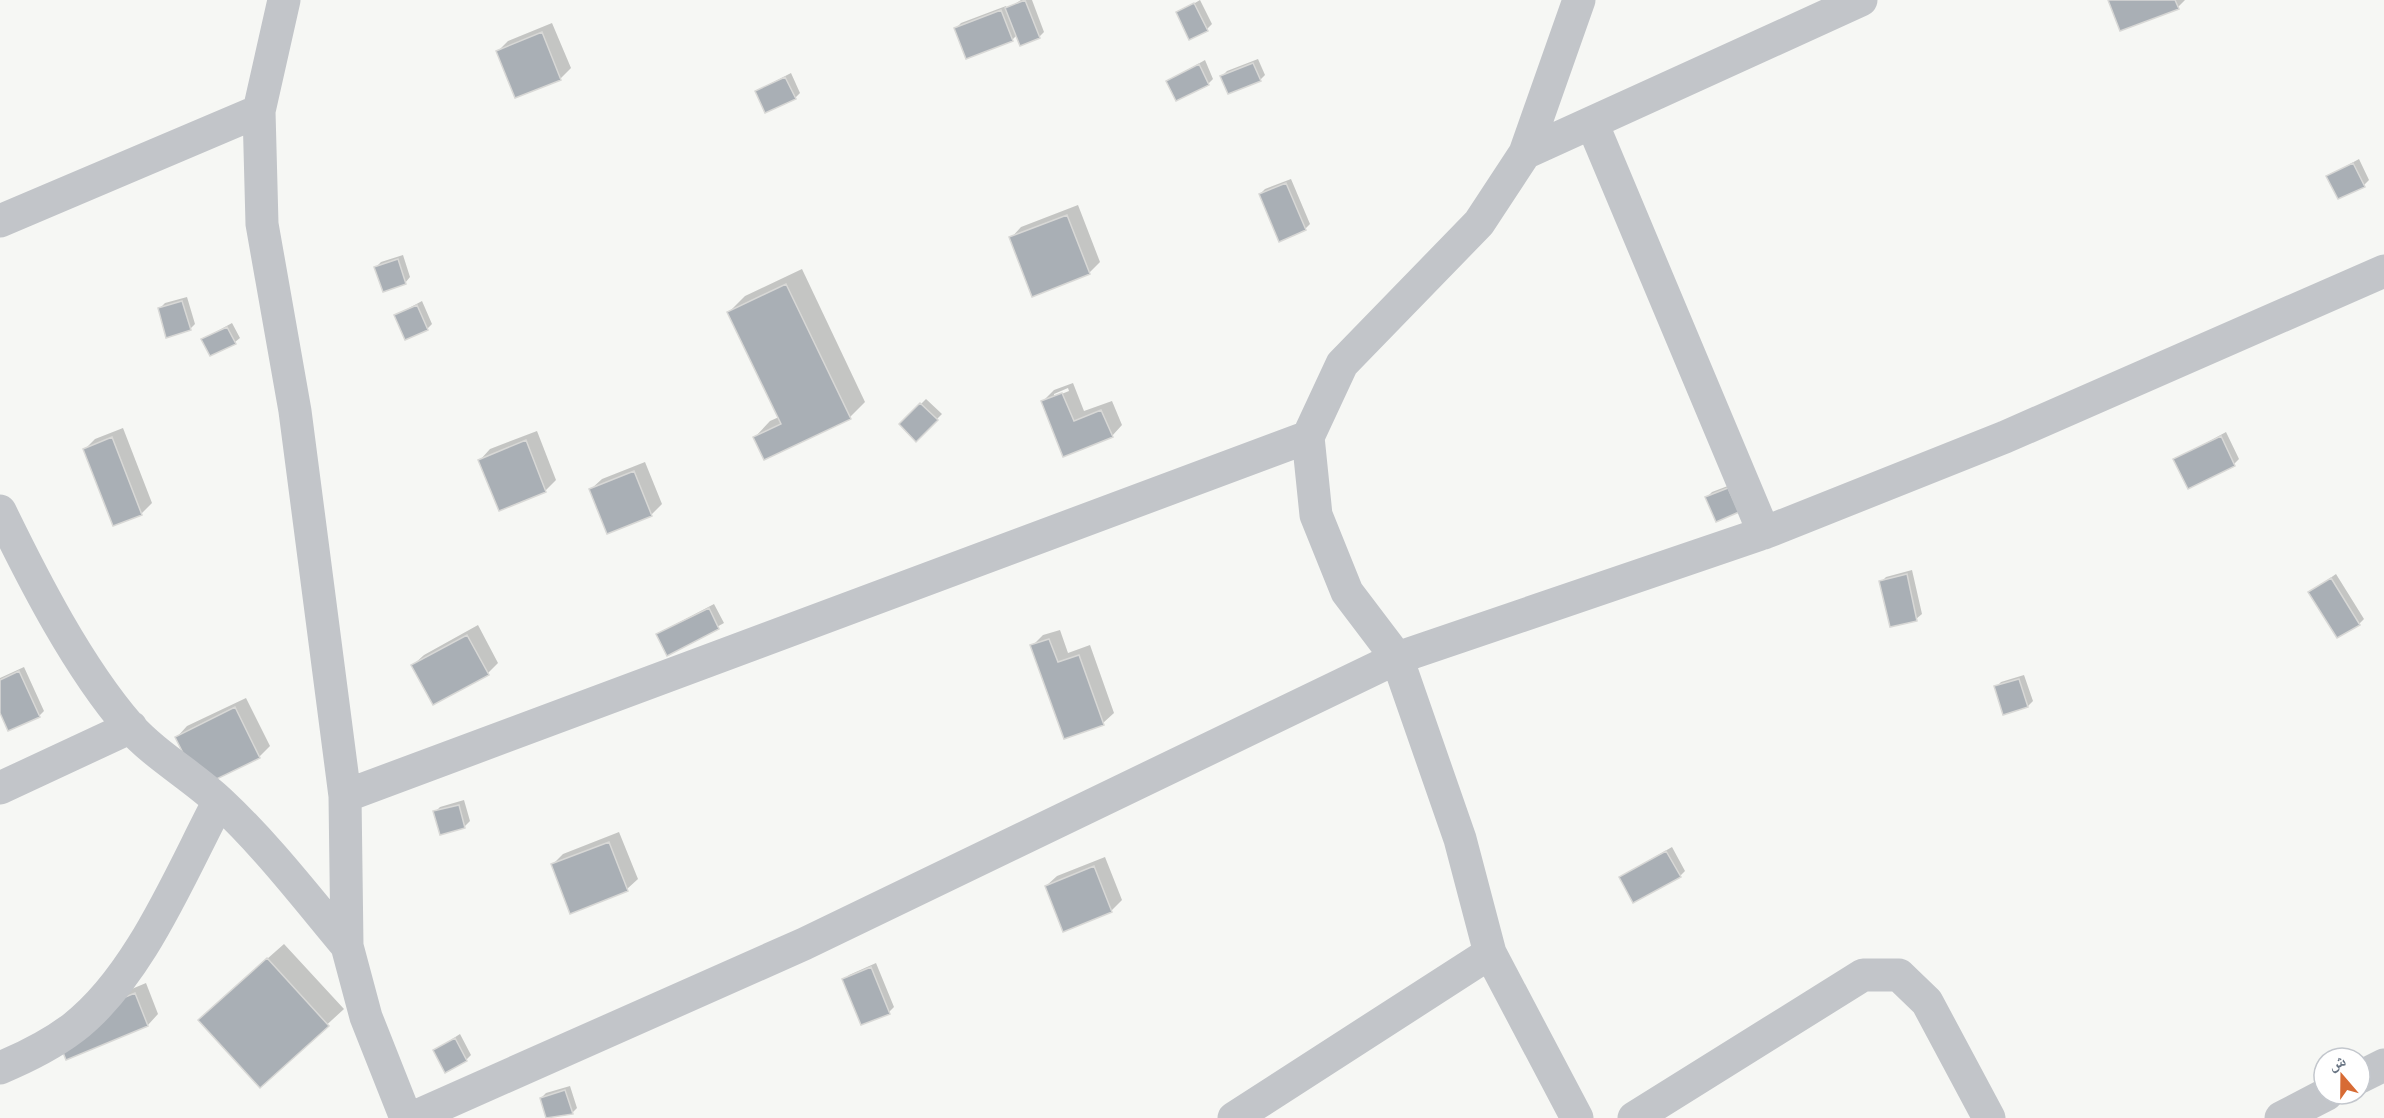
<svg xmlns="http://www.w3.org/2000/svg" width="2384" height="1118" font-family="'Fira Sans Condensed','Noto Naskh Arabic',sans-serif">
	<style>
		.shadow { fill: #0003; fill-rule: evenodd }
		.building { fill: #a9afb5; stroke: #d8d8d6; stroke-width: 1.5 }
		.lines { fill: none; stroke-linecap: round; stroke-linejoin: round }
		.minor { stroke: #c2c5c9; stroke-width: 33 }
	</style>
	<rect width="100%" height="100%" fill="#f6f7f4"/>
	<path class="shadow" d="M1021,0H1032L1044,32L1039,37L1017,35L1012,40L956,28L961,23L1006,6L1007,9Z
		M1200,0L1212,24L1207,29L1178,13Z
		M2109,0H2185L2178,7Z
		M552,23L571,68L560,79L497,52L508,41Z
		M1258,59L1265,75L1260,80L1222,76L1227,71Z
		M1205,60L1213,79L1208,84L1168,81Z
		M791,73L800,93L795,98L756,91Z
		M2359,159L2369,180L2364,185L2328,176Z
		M1291,179L1310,224L1305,229L1260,194L1265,189Z
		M1078,205L1100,262L1089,273L1011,238L1021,227Z
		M403,255L410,277L405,283L376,267L381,262Z
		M802,269L865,402L850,417L755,437L770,421L779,417L729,312L745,296Z
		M187,297L195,324L190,329L159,309L165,303Z
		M422,301L432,324L427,329L396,315Z
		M232,323L240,338L235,342L203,339Z
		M1073,383L1084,411L1112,401L1122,425L1112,436L1064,455L1043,401L1054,390ZM1068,388L1069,391L1054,397V394Z
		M926,399L942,414L916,440L901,424Z
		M123,428L152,503L141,514L85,449L95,439Z
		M537,431L556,480L545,491L480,460L490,449Z
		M2226,432L2239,459L2234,464L2175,460Z
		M645,462L662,504L651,515L591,489L602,479Z
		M1733,484L1743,506L1707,497L1712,492Z
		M1912,570L1922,614L1916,619L1881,582L1886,577Z
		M2336,574L2364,619L2359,624L2310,592Z
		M714,604L724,623L668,654L657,634Z
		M478,625L498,663L488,673L413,665L424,655Z
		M1060,630L1068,653L1090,645L1114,713L1103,723L1032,646L1043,635Z
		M24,667L44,711L39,716L0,709V678Z
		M2024,675L2033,701L2028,706L1996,687L2001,682Z
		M246,698L270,746L259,757L177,737L187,726Z
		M464,800L470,821L465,826L435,812L440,807Z
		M619,832L638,879L627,889L552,865L563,854Z
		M1672,847L1685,871L1680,876L1620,877Z
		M1105,857L1122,900L1111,911L1046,886L1057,876Z
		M284,944L344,1009L260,1086L215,1005Z
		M876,963L894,1007L889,1012L844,980L849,975Z
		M146,983L158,1014L148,1025L67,1058L65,1017Z
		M460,1034L471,1055L466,1060L435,1050Z
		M570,1086L577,1108L572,1113L547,1118L541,1098L546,1093Z"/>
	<path class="building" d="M1025,0L1040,38L1020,46L1005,8Z
		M2108,0H2175L2179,9L2120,31Z
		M1194,3L1208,31L1189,40L1176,12Z
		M1001,10L1013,41L966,59L954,28Z
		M542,32L561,80L515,98L496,51Z
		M1253,63L1261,81L1228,94L1220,76Z
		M1199,64L1209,85L1176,101L1166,81Z
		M785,77L796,99L765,113L755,91Z
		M2353,163L2365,187L2338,199L2326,176Z
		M1286,183L1306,230L1279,242L1259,194Z
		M1067,215L1090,274L1032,297L1009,237Z
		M398,259L406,284L383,292L374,267Z
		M786,284L851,419L764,460L753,437L781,424L727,312Z
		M182,301L191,330L166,338L158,308Z
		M417,305L428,330L405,340L394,315Z
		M227,327L236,344L210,356L201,339Z
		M1062,393L1074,421L1101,410L1113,437L1063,457L1041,401Z
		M920,403L938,420L916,442L899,424Z
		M2221,436L2235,466L2188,489L2173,459Z
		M112,437L142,515L113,526L83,449Z
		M526,440L546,492L499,511L478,460Z
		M634,471L652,516L607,534L589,489Z
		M1728,488L1739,512L1716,522L1705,497Z
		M1907,574L1917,621L1890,627L1879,581Z
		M2331,578L2360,625L2337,638L2308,592Z
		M709,608L719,629L667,656L656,634Z
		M467,635L489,675L433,705L411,665Z
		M1049,639L1058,662L1079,655L1104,725L1064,739L1030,645Z
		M19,671L40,717L8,731L0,713V680Z
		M2019,679L2028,707L2003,715L1994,686Z
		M235,707L260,758L200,787L175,737Z
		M459,805L465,828L440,835L433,811Z
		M609,842L628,891L570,914L551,864Z
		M1666,851L1681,877L1633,903L1619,877Z
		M1094,866L1112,912L1063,932L1045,886Z
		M267,958L329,1026L260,1088L198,1020Z
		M871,967L890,1014L861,1025L842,979Z
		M135,993L148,1026L66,1060L53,1027Z
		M455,1038L467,1061L445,1073L433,1050Z
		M565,1090L573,1114L546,1118L540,1098Z"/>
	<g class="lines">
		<path class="minor" d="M284,0L259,111L262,224L295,411L345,796L347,946L366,1017L406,1118
			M1592,123L1764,533
			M1525,153L1861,0
			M0,221L259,111
			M0,511C34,581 78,667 129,726C156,756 191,775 220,802C267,846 306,897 347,946
			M0,788L131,727
			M345,796L1308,437
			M0,1068C24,1058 52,1044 73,1028C139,977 180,875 219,801
			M2360,1077L2384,1065
			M412,1118L804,944L1397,658L1764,533L2005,437L2384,271
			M1234,1118L1490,953
			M1577,1118L1490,953L1460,839L1397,658L1347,592L1316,515L1308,437L1342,364L1479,223L1525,153L1579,0
			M1634,1118L1863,975H1899L1927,1002L1989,1118
			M2281,1118L2327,1094"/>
	</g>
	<g transform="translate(2342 1076) rotate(340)"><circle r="28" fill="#ffffff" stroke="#c3c7cd" stroke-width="1.5"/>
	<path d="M0-4.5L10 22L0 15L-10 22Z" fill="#d76b34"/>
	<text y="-9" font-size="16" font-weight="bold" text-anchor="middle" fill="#687483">ش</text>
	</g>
</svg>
